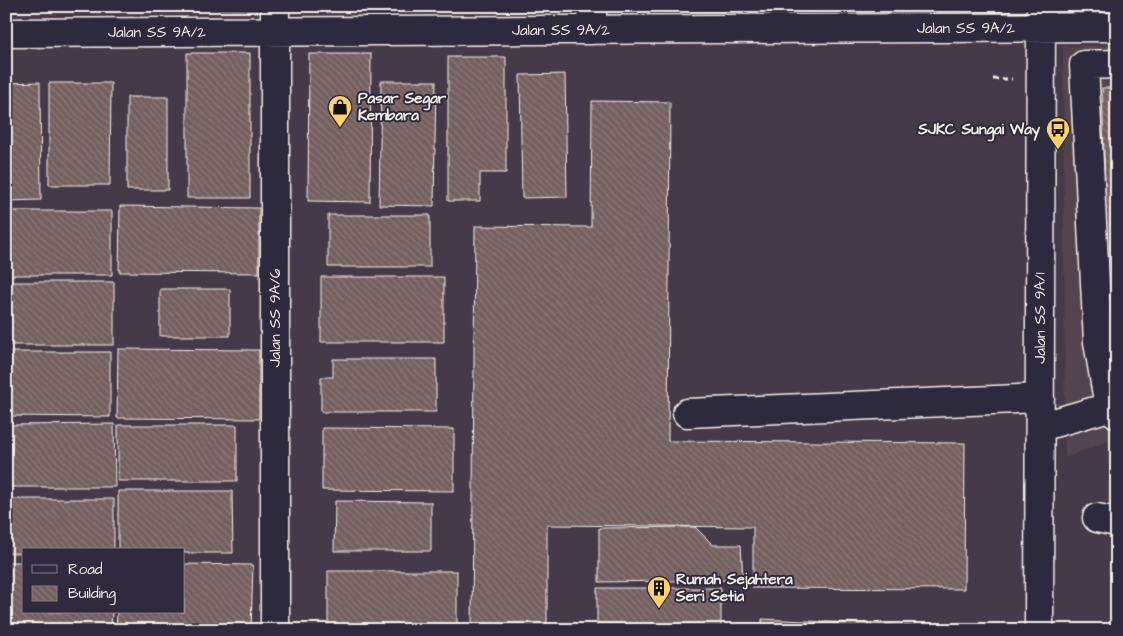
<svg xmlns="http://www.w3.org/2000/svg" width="1123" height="636" font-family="'Architects Daughter',sans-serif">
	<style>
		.built { fill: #524550 }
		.building { fill: url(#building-back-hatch); stroke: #f4f1e8 }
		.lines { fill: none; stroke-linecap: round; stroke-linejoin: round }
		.minor-casing { stroke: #f4f1e8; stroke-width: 31 }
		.path { stroke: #f4f1e8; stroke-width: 3; stroke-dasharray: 5 4; stroke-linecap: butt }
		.minor { stroke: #2f2a3d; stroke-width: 28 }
		.labels { text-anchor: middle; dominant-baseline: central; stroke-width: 4; stroke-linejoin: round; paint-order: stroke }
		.street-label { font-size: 15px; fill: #f4f1e8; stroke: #2f2a3d }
		.poi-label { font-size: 15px; font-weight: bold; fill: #f4f1e8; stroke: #2f2a3d; text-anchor: start }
	</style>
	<defs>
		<pattern id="building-back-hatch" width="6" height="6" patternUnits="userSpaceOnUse" patternTransform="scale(1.25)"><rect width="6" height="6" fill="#746061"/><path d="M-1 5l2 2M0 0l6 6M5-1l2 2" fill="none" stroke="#887778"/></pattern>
	</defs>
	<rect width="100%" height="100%" fill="#443a48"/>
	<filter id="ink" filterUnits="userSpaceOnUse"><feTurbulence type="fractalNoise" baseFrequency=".02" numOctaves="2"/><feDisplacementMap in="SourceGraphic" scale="10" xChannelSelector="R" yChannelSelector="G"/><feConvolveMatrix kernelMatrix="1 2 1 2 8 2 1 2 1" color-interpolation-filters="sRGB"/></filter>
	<g filter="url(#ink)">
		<path class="built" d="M1117,45V440L1112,439L1065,458L1063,46Z"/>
		<path class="building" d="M185,6H257V10L185,9Z
			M375,6H435V8L375,9Z
			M187,53H250V198H187Z
			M309,54H371L370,202L308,201Z
			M448,57H506V173H480V201H448Z
			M565,74L567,197L522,198L520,75Z
			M381,81H436L434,206L379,205Z
			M40,82L41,200L6,201V83Z
			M49,83H111L110,185H49Z
			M1102,88H1117V321L1109,322Z
			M127,97H168V190H127Z
			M592,101L670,102L668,441L965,443L964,589L753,588V527L547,525V630H472L475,226L591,227Z
			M120,206L259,208V273L119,272Z
			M6,211H112V275H6Z
			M328,215H430V267H328Z
			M321,277H444V342H321Z
			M6,282H114V345H6Z
			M160,289H230V336H160Z
			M118,349L259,350V419L117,418Z
			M6,352H110V417L6,416Z
			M333,359H436V412H321V377H333Z
			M114,424L115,487H6V425Z
			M118,425H237V481H118Z
			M322,428L454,429V491L322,490Z
			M118,491H232L233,553H184V550H118Z
			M6,499H114V550H24V553H6Z
			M335,501L431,502V551H334Z
			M695,527L713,545H741L743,580L599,582V528Z
			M6,562H24V612H112L111,630L6,629Z
			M184,564L253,565L251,630L116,629L117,612H184Z
			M328,571H457V630H328Z
			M597,588H721V630H597Z
			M762,619L917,626V630H762Z"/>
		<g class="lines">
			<g class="minor-casing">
				<path id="minor" d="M592,6V30
					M6,33L1117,27
					M1109,407L1098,342L1084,65L1117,64
					M687,413L1040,398
					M1040,427L1109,407L1117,414
					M1097,518L1117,522
					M275,630V6
					M1039,630L1041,6"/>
			</g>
			<path class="path" d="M993,79H1012"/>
			<use href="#minor" class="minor"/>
		</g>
	</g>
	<defs>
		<g id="shop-pin" transform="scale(1.25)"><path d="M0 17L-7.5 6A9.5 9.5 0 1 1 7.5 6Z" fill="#ffd166" stroke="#2f2a3d"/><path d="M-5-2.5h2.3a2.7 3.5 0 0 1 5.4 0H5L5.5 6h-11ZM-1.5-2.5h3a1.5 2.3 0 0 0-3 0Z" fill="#111"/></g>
		<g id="bus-pin" transform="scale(1.25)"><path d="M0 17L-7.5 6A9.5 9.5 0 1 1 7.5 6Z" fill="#ffd166" stroke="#2f2a3d"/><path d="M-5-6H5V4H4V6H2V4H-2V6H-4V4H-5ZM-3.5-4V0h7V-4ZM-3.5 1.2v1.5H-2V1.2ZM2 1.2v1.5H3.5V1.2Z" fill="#111"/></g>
		<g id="building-pin" transform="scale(1.25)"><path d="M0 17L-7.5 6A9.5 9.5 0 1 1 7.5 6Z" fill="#ffd166" stroke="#2f2a3d"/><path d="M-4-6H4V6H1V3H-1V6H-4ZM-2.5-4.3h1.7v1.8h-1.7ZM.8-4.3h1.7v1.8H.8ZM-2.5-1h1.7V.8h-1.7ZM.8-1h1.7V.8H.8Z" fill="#111"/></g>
	</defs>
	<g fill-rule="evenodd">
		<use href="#shop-pin" x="340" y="107"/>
		<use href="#bus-pin" x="1058" y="129"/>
		<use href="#building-pin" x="659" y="588"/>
	</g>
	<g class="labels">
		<g class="street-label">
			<text x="966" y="28">Jalan SS 9A/2</text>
			<text x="561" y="30">Jalan SS 9A/2</text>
			<text x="157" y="32">Jalan SS 9A/2</text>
			<text transform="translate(275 318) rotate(-90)">Jalan SS 9A/6</text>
			<text transform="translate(1040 318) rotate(-90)">Jalan SS 9A/1</text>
		</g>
		<g class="poi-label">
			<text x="358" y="98">Pasar Segar<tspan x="358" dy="17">Kembara</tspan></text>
			<text x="1040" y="129" text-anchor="end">SJKC Sungai Way</text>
			<text x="676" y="579">Rumah Sejahtera<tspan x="676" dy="17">Seri Setia</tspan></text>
		</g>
	</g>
	<rect width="1123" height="636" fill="none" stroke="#2f2a3d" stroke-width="25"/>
	<rect x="12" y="12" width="1098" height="611" fill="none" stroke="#f4f1e8" stroke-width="2" filter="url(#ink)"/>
	<rect x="22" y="548" width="162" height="65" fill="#2f2a3d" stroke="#7e7a81"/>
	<rect x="32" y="565" width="25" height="8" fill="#2f2a3d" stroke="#7e7a81"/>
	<text x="68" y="574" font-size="15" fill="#f4f1e8">Road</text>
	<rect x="32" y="586" width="25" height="15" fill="url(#building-back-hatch)" stroke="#7e7a81"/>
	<text x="68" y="598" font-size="15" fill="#f4f1e8">Building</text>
</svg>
